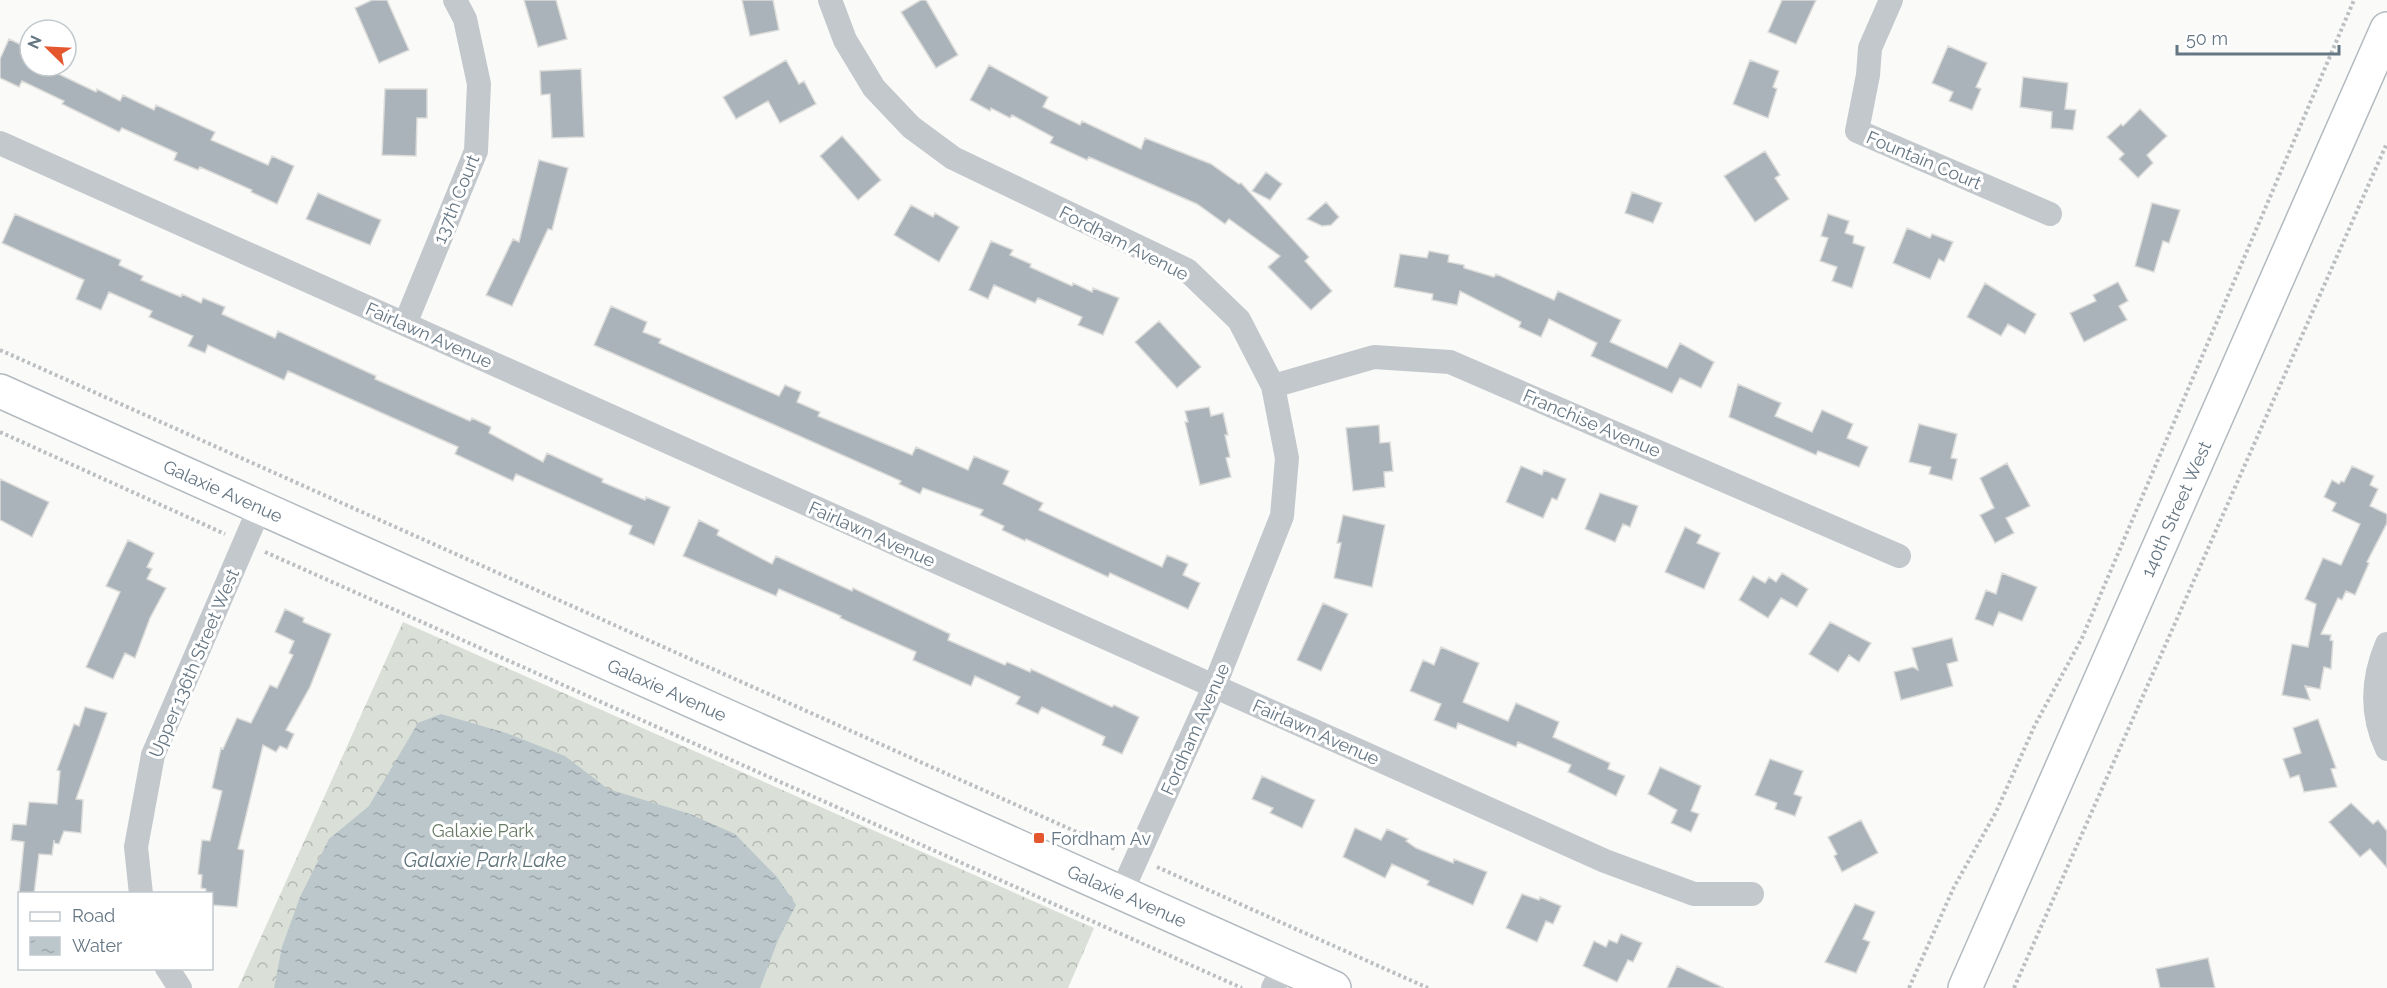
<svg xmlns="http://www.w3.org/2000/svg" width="2387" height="988" font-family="Raleway,sans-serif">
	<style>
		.forest { fill: url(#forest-crowns) }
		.water { fill: url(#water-ripples) }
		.building { fill: #aab3b9; stroke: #dcdcda; stroke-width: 1.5 }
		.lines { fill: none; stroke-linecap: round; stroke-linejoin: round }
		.secondary-casing { stroke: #b3babf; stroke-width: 36 }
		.path { stroke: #bbbfc2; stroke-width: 4; stroke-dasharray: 3 3; stroke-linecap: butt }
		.street { stroke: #c3c8cc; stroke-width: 24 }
		.secondary { stroke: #fff; stroke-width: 33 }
		.poi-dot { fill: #e4572e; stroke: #fff; stroke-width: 2 }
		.labels { text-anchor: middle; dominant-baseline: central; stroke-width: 6; stroke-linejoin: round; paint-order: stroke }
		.street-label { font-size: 18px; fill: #657683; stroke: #fff }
		.park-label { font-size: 18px; fill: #687a64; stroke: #fff }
		.poi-label { font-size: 18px; fill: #657683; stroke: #fff; text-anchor: start }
		.water-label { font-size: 20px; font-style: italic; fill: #60757c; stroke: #fff }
	</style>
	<defs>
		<pattern id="forest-crowns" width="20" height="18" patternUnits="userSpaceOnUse" patternTransform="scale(1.5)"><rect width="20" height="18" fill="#dadfd7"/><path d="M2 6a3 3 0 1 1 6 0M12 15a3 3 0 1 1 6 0" fill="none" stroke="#b4b9b4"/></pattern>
		<pattern id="water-ripples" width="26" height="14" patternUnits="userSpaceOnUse" patternTransform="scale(1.5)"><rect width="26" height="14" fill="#bbc7cb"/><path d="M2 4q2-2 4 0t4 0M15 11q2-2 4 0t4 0" fill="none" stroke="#9ca6aa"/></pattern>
	</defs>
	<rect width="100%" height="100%" fill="#fafaf8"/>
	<path class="forest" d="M403,622L1094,928L1068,988H238Z"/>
	<path class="water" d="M441,714L506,733L565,756L608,789L690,814L735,834L777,877L796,905L778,940L760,988H274L282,947L300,897L329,839L369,806L418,723Z"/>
	<path class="building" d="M372,0H387L409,50L379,63L355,8Z
		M524,0H556L567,39L538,47Z
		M742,0H773L779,30L750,36Z
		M921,0H926L958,55L936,68L901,12Z
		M1782,0H1816L1796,44L1768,32Z
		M9,39L30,49V66H42L96,92L97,89L120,101L123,95L154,110L156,105L215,132L211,140L268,165L272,156L294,166L277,204L251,192L252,190L200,167L198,170L174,160L177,153L122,128L119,132L62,104L64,101L22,81L19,87L0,78V59Z
		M1948,46L1987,63L1976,87L1981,89L1972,110L1949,101L1953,92L1932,83Z
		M786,60L799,84L804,81L816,104L780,123L768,101L736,119L723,97Z
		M1750,60L1779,71L1773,87L1777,89L1768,118L1733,104Z
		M989,65L1048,97L1043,107L1080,125L1082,121L1141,149L1145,138L1211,164L1239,184L1241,183L1309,257L1305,261L1332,291L1311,310L1268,267L1280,256L1229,219L1225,224L1197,204L1089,157L1087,160L1050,143L1053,137L1012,115L1010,118L991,108L990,111L970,100Z
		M581,69L584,137L552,138L550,94L541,95L540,71Z
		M2023,77L2068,83L2065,109L2076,110L2073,130L2051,128L2052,112L2020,107Z
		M385,89H427V118H417L416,156L382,155Z
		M2140,109L2167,136L2147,155L2153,163L2138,178L2119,159L2124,154L2107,137L2121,124L2123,126Z
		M842,136L881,180L858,200L820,156Z
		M1765,151L1780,175L1775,178L1789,199L1755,222L1724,176Z
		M539,160L568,168L552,230L548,229L512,306L486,295L513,239L519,242Z
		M1266,172L1282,184L1270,200L1252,191Z
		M1632,192L1662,203L1653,223L1625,213Z
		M318,193L381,220L370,245L306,219Z
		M1326,202L1339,217L1331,225L1322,226L1307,219Z
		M2152,203L2180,210L2169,243L2163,241L2154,272L2135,266Z
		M911,205L933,217L935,213L959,227L939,262L894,235Z
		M15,214L121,260L119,265L143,276L141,280L181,297L182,294L201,303L203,298L225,307L222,314L275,338L278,331L376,376L375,379L470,421L472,418L491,427L489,433L543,462L547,453L603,479L602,482L645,500L646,497L670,507L654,545L629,534L632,526L516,474L513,481L455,454L458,447L288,371L284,380L208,345L205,353L188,346L193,336L149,317L152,311L109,292L101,310L76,299L84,280L2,243Z
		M1828,214L1849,221L1845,233L1854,236L1853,243L1865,247L1852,288L1832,281L1837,267L1820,261L1828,238L1821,236Z
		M1907,228L1930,238L1932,234L1953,242L1944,262L1939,259L1930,279L1893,263Z
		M991,241L1013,250L1010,255L1031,264L1030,267L1072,286L1073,283L1092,292L1093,288L1119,298L1103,335L1078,325L1082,317L1038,298L1035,303L994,285L988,299L969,290Z
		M1429,251L1449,255L1448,262L1464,265V268L1494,277L1496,274L1554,300L1558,291L1621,320L1610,342L1667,368L1680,343L1714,362L1701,388L1680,378L1672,393L1591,356L1597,343L1549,319L1541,337L1519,327L1521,322L1460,291L1457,305L1432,300L1433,294L1394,287L1400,254L1427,258Z
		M2118,282L2128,301L2119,306L2127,320L2084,342L2070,313L2096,301L2093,295Z
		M1985,283L2036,314L2025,334L2008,324L2001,336L1967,317Z
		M611,306L647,322L643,332L661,339L659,343L779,396L785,385L801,392L797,402L820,412L818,416L912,455L916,447L968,470L974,456L1009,471L1003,484L1043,503L1039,510L1162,567L1167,555L1188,564L1183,575L1200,583L1188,609L1110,573L1108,577L1026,539L1025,541L1002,530L1004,526L980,515L983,510L923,488L920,494L899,484L901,481L594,345Z
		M1159,321L1201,367L1177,388L1135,342Z
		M1738,384L1781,403L1775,416L1812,432L1822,410L1853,424L1847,438L1868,447L1859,467L1818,451L1816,455L1729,417Z
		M1209,407L1211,416L1223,413L1228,435H1225L1230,457L1226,458L1231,477L1200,485L1185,422H1188L1185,411Z
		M1919,424L1957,434L1951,458L1957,459L1952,480L1929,474L1931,467L1909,462Z
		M1379,425L1380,443L1390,442L1393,471L1384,472L1385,487L1353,491L1346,428Z
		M2007,463L2030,506L2006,518L2014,533L1995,543L1980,515L1994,508L1980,478Z
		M1521,466L1542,475L1544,470L1566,479L1557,500L1552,498L1543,518L1506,502Z
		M2352,466L2374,476L2370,485L2378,489L2370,506L2387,514V523L2367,562L2369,563L2355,595L2346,591L2342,600L2338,598L2321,634L2331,635L2330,640L2333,641L2331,669L2324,667L2320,689L2305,686L2310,700L2282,695L2292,644L2308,647L2316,604L2305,599L2323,558L2341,565L2360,524L2332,511L2336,503L2324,497L2332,480L2339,484L2341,481L2344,482Z
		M0,479L49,502L32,537L0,520Z
		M1600,493L1638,506L1630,527L1623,524L1615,542L1585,529Z
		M1343,515L1385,525L1372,587L1334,578L1341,543H1337Z
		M699,520L719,530L717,535L772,564L776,556L852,591L853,588L950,634L948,640L1005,665L1007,662L1030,672L1031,669L1112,707L1114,705L1139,717L1122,754L1102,745L1105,737L1042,707L1038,714L1016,704L1020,697L975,676L971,686L913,660L916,652L840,618L841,616L779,589L776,596L683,556Z
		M1685,527L1701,535L1697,543L1720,553L1704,589L1665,572Z
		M128,540L154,553L147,567L152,569L147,579L166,588L150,618L135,658L125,653L113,679L86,667L120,592L106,586Z
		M1782,573L1808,589L1797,607L1781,598L1768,618L1739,600L1753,576L1765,583L1769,577L1776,582Z
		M2002,573L2037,587L2022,621L1999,612L1993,626L1975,619L1986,590L1996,594Z
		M1323,603L1348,614L1321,671L1297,660Z
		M285,609L304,618L303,622L331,634L310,687L286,730L294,734L287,749L280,746L276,752L263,745L238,849L244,850L237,907L212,905V894H206V889L201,888L202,875L198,874L202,840L210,841L222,791L212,788L221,748L223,749L237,718L251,723L270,685L277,688L293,655L289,653L294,641L275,632Z
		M1830,622L1871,643L1859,662L1849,655L1838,672L1809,654Z
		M1952,638L1958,661L1947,664L1953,686L1901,700L1894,672L1913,667L1918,670L1912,648Z
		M1441,647L1479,663L1463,702L1508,721L1516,703L1559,722L1553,737L1610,763L1608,769L1625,776L1616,796L1568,772L1571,765L1518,742L1516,747L1458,723L1456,729L1434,720L1441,704L1410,691L1423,660L1434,665Z
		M85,707L107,713L76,799L83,800L81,833L64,831L59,844L54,843V840L52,855L39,854L34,894L19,893L24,842L11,840L13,824L26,825L29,802L57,804L60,771L57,770L74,724L79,726Z
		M2318,719L2336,768L2331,769L2337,787L2304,792L2299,775L2290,778L2283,759L2301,753L2293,728Z
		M1770,759L1803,771L1794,794L1802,797L1795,816L1775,809L1777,803L1755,795Z
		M1660,767L1701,786L1691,811L1699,814L1691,832L1671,823L1677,810L1648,794Z
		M1262,776L1315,800L1302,828L1270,813L1273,808L1252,799Z
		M2351,803L2373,824L2378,820L2387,831V868L2370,849L2360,857L2329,822Z
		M1861,820L1878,853L1842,872L1834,856L1837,854L1828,837Z
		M1355,828L1381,840L1387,829L1408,839L1406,841L1416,848L1453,863L1454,859L1487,872L1473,905L1427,885L1429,881L1392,864L1385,878L1343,857Z
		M1522,894L1539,900L1540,897L1561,906L1553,924L1546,921L1537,942L1506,928Z
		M1855,904L1875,912L1863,939L1870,942L1856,973L1825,962Z
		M1621,934L1642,943L1633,962L1628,960L1617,982L1583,966L1594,941L1606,947L1609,940L1617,943Z
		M2208,958L2215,988H2160L2156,969Z
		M1677,966L1724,988H1667Z"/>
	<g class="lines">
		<g class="secondary-casing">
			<path id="secondary" d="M0,391L1334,988
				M1965,988L2387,29"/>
		</g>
		<path class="path" d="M0,350L1117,850
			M0,432L225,534
			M265,552L1242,988
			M1157,867L1428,988
			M1909,988L1954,887L1996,812L2035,725L2082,638L2354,0
			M2014,988L2387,143"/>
		<path class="street" d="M830,0L845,40L874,88L911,127L953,158L1187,270L1239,320L1273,386L1287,458L1282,516L1214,687L1121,893
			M1891,0L1870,48L1868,75L1857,131L2050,214
			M0,143L1605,861L1694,894H1752
			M405,324L476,151L479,84L465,19L455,0
			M1273,386L1374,357L1450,362L1899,556
			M2387,644C2372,679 2370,713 2387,749
			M141,894L136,847L153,755L260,507
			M167,968L180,988
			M1273,988L1284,966"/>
		<use href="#secondary" class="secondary"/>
	</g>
	<rect class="poi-dot" x="1033" y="832" width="12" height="12" rx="3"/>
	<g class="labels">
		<g class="street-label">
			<text transform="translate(1924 160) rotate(23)">Fountain Court</text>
			<text transform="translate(456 199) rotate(-68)">137th Court</text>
			<text transform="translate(1124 243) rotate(27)">Fordham Avenue</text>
			<text transform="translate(429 335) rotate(24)">Fairlawn Avenue</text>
			<text transform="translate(1592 423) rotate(23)">Franchise Avenue</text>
			<text transform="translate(223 491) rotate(24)">Galaxie Avenue</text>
			<text transform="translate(2176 509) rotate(-66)">140th Street West</text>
			<text transform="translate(872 534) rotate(24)">Fairlawn Avenue</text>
			<text transform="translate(194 663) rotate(-67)">Upper 136th Street West</text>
			<text transform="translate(667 690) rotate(24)">Galaxie Avenue</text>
			<text transform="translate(1195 729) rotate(-66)">Fordham Avenue</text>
			<text transform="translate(1316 732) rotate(24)">Fairlawn Avenue</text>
			<text transform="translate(1127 896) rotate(24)">Galaxie Avenue</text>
		</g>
		<g class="park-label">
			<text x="483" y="830">Galaxie Park</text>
		</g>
		<g class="poi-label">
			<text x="1051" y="838">Fordham Av</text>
		</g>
		<g class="water-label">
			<text x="485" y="860">Galaxie Park Lake</text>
		</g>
	</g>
	<rect x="18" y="892" width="195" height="78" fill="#ffffff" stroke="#c1c8cd" stroke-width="1.5"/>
	<rect x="30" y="912" width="30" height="9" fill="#ffffff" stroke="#c1c8cd" stroke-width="1.5"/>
	<text x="72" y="922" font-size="18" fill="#657683">Road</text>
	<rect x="30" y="937" width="30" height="18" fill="url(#water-ripples)" stroke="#c1c8cd" stroke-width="1.5"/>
	<text x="72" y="952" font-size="18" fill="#657683">Water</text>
	<g transform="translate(48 48) rotate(294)"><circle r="28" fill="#ffffff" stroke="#c1c8cd" stroke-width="1.5"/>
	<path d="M0-4.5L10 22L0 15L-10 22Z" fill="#e4572e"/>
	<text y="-9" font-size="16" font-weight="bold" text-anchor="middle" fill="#657683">N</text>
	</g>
	<path d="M2177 45v9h162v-9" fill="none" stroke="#657683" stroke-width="3"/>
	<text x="2186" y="45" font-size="18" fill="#657683" stroke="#ffffff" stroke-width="4.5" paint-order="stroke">50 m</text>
</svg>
